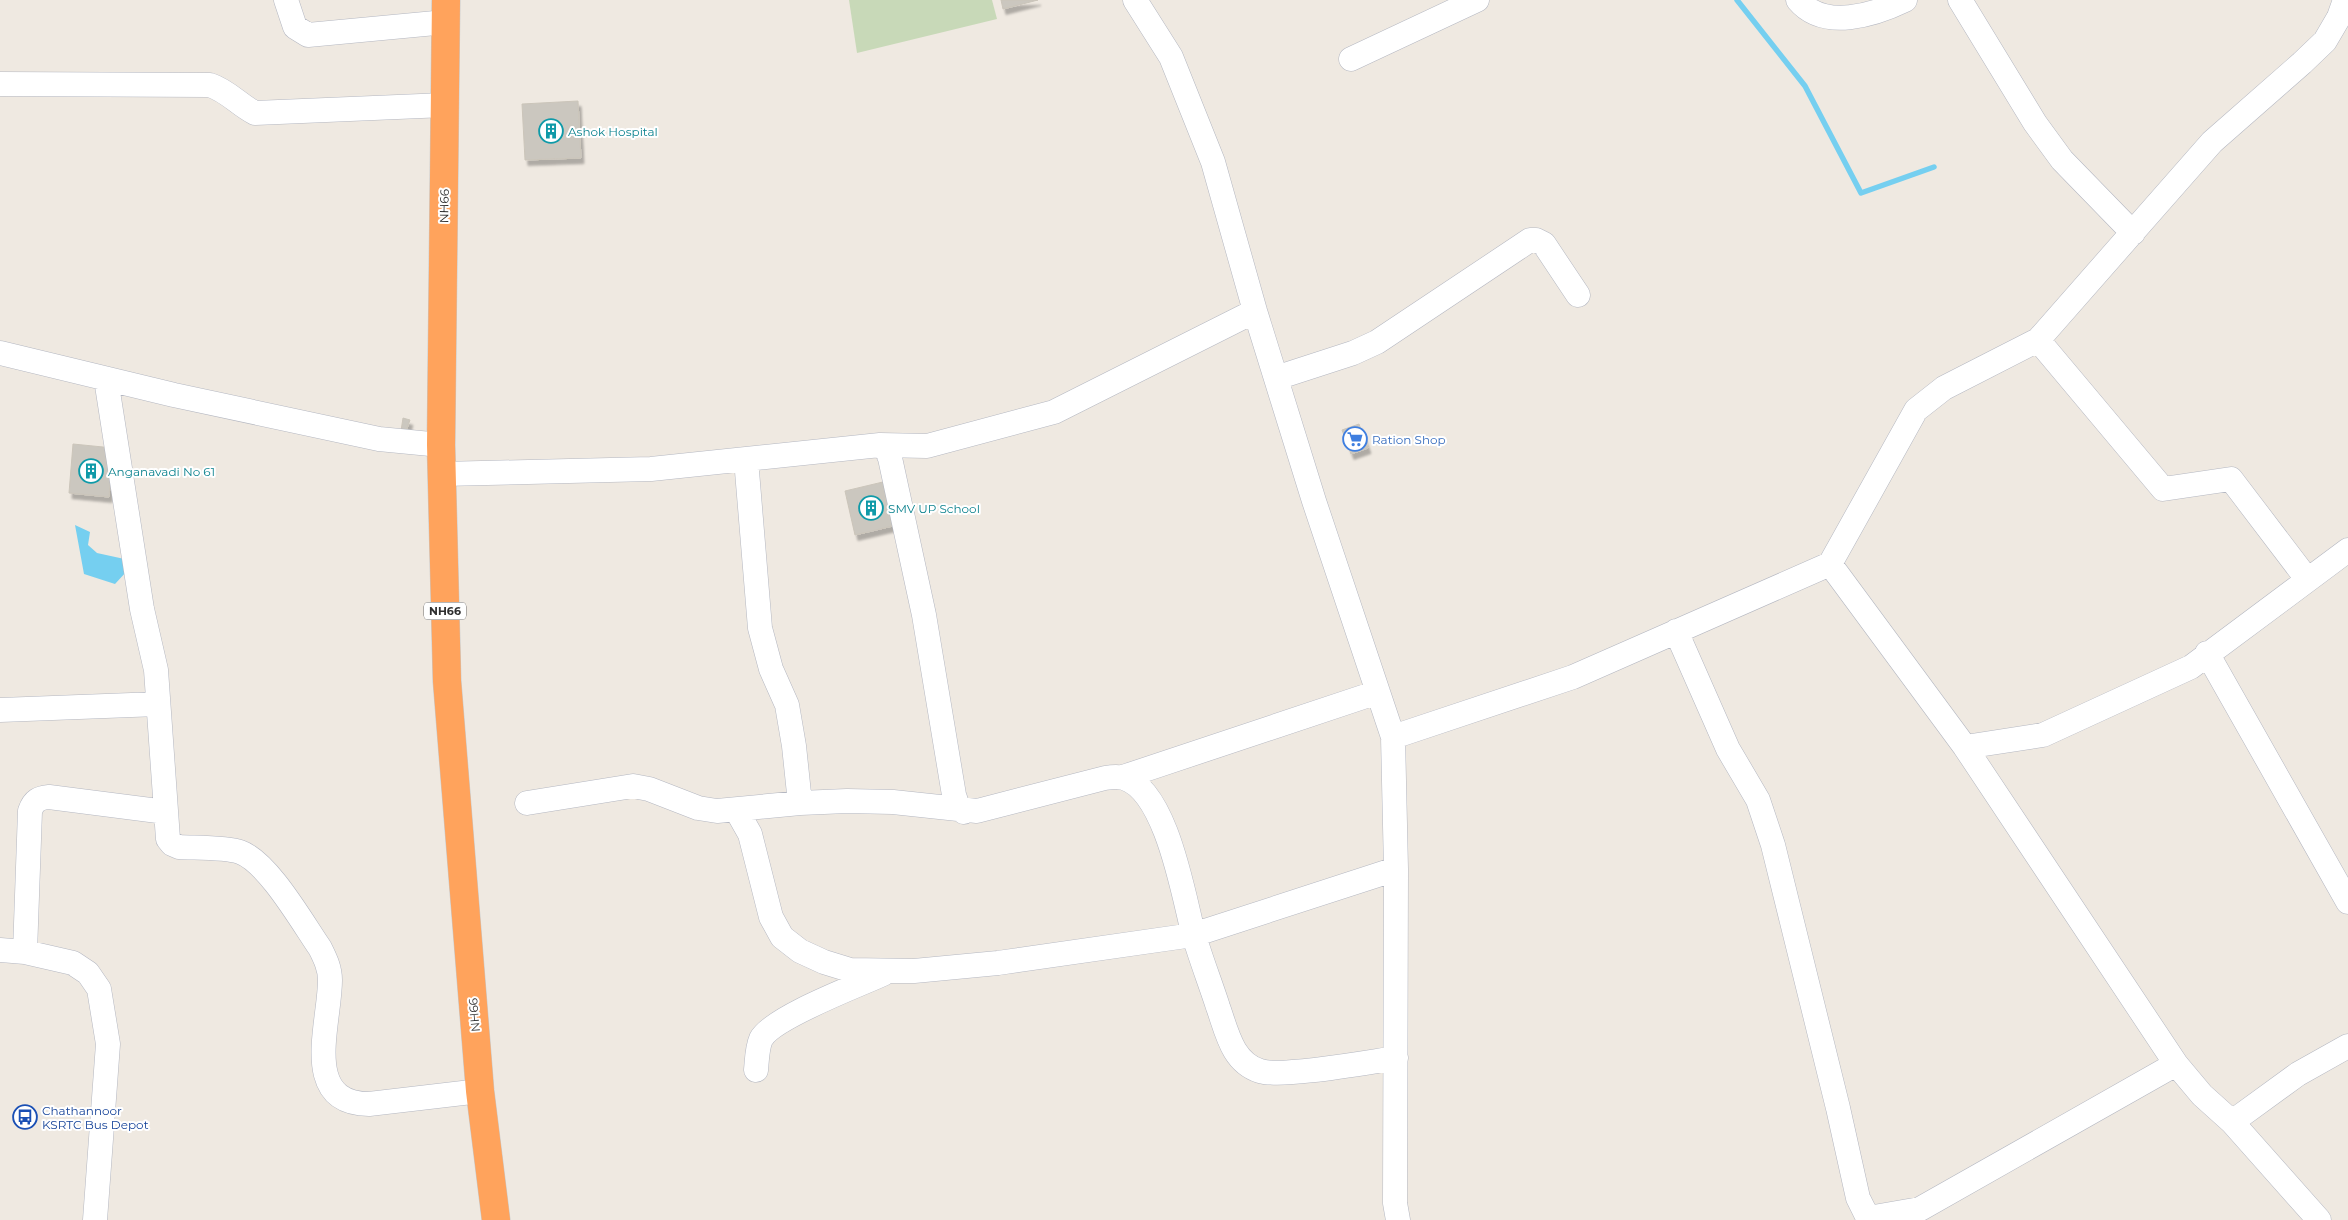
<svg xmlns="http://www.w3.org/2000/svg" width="2348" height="1220" font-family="Montserrat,sans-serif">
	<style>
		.cemetery { fill: #c8d9b8 }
		.water { fill: #75cff0 }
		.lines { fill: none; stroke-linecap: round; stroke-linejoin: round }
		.stream { stroke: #75cff0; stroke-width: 5.5 }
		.building { fill: #cbc7bf; stroke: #cbc5ba; filter: url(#shadow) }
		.minor-casing { stroke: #b4b7c1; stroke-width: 25 }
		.highway-casing { stroke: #c9c9c9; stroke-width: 29 }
		.minor { stroke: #fff; stroke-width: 24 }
		.highway { stroke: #ffa35c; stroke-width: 28 }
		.labels { text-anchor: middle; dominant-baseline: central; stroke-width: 4; stroke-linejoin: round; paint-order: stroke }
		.shield { fill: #fff; stroke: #6d6d6d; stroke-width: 1 }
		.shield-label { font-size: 11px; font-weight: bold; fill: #2e2e2e }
		.culture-label { font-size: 12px; fill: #0d838f; stroke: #fff; text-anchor: start }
		.street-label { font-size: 12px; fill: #2e2e2e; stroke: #fff }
		.shop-label { font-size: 12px; fill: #366cbe; stroke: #fff; text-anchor: start }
		.transit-label { font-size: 12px; fill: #164399; stroke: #fff; text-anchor: start }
	</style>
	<defs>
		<filter id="shadow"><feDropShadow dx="3" dy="5.5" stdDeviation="1" flood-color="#0004"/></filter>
	</defs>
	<rect width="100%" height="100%" fill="#efe9e1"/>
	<path class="cemetery" d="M849,0H992L997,19L857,53Z"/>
	<path class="water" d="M75,525L90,532L88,545L97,553L129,560L127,571L115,584L84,574Z"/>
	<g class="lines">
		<path class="stream" d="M1737,0L1805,86L1861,193L1934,167"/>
	</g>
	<path class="building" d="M1001,0H1038L1003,9Z
		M578,101L581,158L525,160L522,104Z
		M403,418L410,420L405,434L401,431Z
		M1359,424L1368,448L1351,454L1342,430Z
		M73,444L113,448L109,497L69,493Z
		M887,481L897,525L855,535L845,491Z"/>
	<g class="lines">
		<g class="minor-casing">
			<path id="minor" d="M286,0L295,27L308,35L446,22
				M1135,0L1171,57L1213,162L1255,311L1314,501L1393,737L1573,677L1830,564L1965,747L2043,735L2191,667L2348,550
				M1798,0C1824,31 1874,15 1905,0
				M1960,0L2035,123L2062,160L2133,233
				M1351,59L1477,0
				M0,84L210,85C228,91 239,105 255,113L445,105
				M2038,340L2163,489L2231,479L2307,579
				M0,353L174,395L379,439L441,445
				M1276,378L1353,353L1377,342L1530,240H1536L1544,244L1578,295
				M106,379L142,609L156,670L168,839L172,844L179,847C194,848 226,847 240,852C268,862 302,922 320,948C325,958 330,968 330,980C330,1024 300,1103 369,1104L480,1091
				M880,445L927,446L1054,412L1255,311
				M746,459L760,628L771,669L787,705L794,746L800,803
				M442,474L651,469L880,445L887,451L890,458L924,615L954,795L957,804L964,812
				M1830,564L1916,410L1944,388L2038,340L2212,142L2302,63L2325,41L2339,17L2345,0
				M1676,631L1728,749L1758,800L1773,845L1838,1108L1858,1198L1867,1216L1874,1217L1920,1209L2176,1064
				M2207,653L2348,902
				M0,710L158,704
				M1393,737L1396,869L1395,1203L1398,1220
				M1965,747L2176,1064L2202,1095L2232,1122L2319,1220
				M1123,777L1378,692
				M527,803L633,786L649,789L698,808L717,811L800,803L847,801L893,802L977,811L1105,778C1111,777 1118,776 1124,778C1166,791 1183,893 1193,932C1200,957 1210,982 1218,1007C1227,1032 1232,1062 1260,1071C1282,1078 1368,1062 1396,1058
				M737,811L750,834L771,917L782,937L800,951L824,962L850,970L914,971L998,963L1193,935L1396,869
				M0,950L25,952L73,963L88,973L99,989L108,1044L95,1220
				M25,952L30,811C34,800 39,798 49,797L166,812
				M756,1070C757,1060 757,1048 761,1039C773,1017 857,986 883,974
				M2232,1122L2298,1074L2348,1046"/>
		</g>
		<g class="highway-casing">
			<path id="highway" d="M446,0L441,445L447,681L480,1091L496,1220"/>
		</g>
		<use href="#minor" class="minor"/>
		<use href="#highway" class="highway"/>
	</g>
	<defs>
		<g id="building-ring" transform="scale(1.25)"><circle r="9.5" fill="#fff" stroke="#0f9aa8" stroke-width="1.5"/><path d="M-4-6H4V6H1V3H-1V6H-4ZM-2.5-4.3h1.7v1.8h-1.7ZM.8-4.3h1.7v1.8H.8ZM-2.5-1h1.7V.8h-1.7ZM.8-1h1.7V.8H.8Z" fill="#0f9aa8"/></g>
		<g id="supermarket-ring" transform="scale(1.25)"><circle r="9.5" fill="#fff" stroke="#3f7fe0" stroke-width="1.5"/><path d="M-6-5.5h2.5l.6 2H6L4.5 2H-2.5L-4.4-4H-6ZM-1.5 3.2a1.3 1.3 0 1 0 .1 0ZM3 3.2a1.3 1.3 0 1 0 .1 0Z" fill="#3f7fe0"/></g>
		<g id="bus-ring" transform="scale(1.25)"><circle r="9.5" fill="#fff" stroke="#1a4fb4" stroke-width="1.5"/><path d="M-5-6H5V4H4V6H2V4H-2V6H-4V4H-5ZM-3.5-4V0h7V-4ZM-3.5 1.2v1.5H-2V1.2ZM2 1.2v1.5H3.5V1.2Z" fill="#1a4fb4"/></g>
	</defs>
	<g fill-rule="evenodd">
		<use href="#building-ring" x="551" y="131"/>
		<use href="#supermarket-ring" x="1355" y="439"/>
		<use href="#building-ring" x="91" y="471"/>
		<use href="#building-ring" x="871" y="508"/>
		<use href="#bus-ring" x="25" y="1117"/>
	</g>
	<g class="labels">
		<rect class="shield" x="424" y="602.5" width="42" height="17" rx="4"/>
		<g class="shield-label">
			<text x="445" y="611">NH66</text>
		</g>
		<g class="culture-label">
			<text x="568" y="131">Ashok Hospital</text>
			<text x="108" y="471">Anganavadi No 61</text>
			<text x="888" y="508">SMV UP School</text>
		</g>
		<g class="street-label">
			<text transform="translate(444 206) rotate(-89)">NH66</text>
			<text transform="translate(474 1015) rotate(-95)">NH66</text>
		</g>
		<g class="shop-label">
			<text x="1372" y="439">Ration Shop</text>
		</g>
		<g class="transit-label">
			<text x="42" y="1110">Chathannoor<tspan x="42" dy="14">KSRTC Bus Depot</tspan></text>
		</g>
	</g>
</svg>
